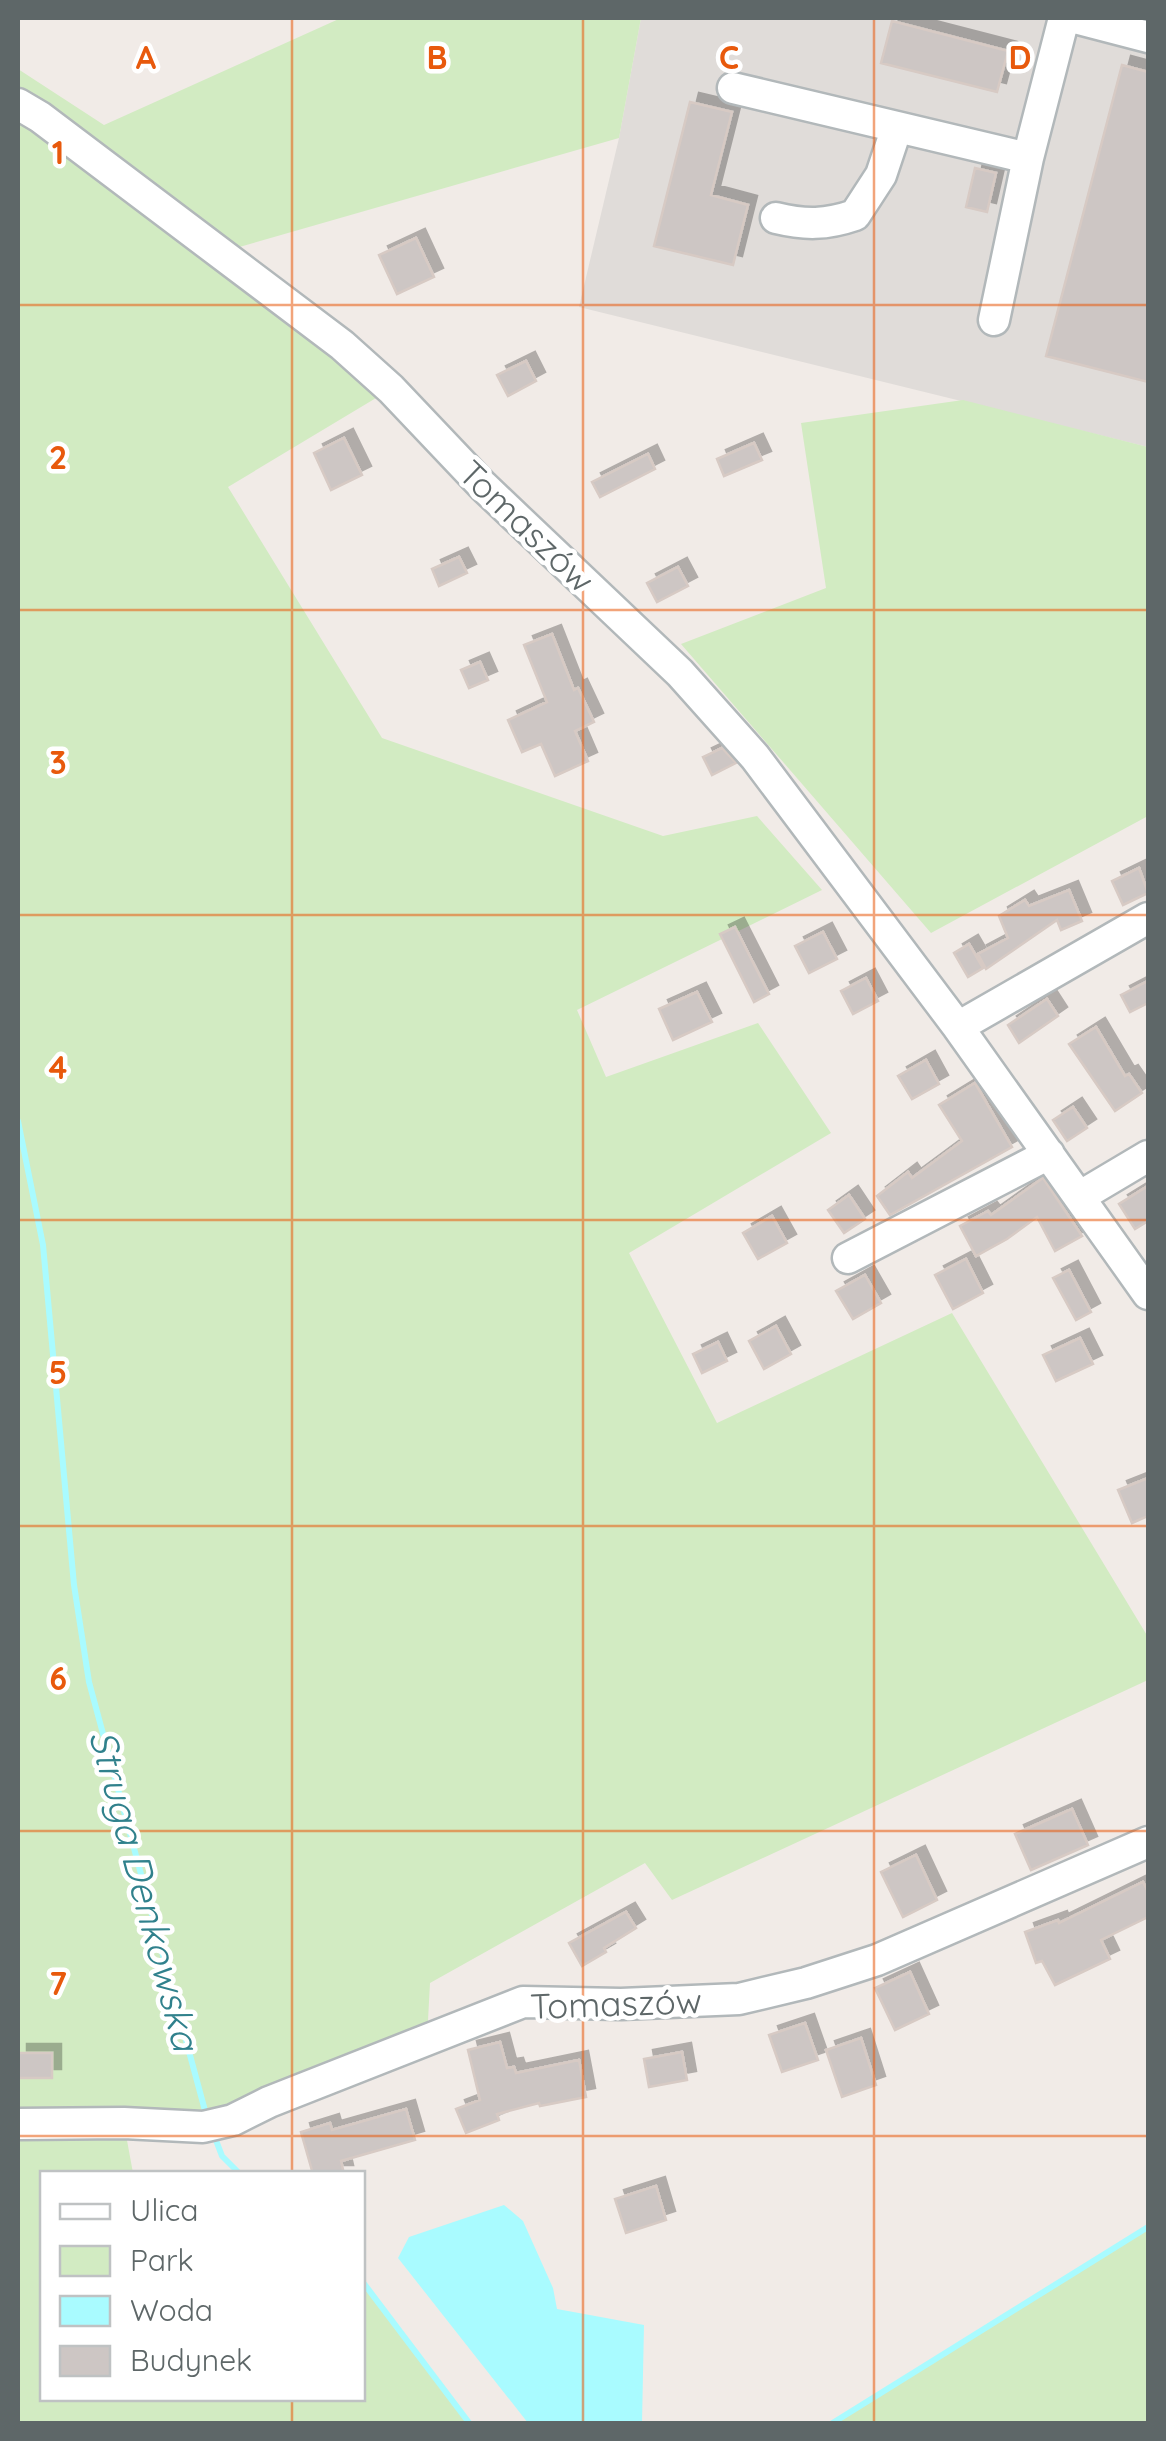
<svg xmlns="http://www.w3.org/2000/svg" width="1166" height="2441" font-family="Quicksand,sans-serif">
	<style>
		.industrial { fill: #e0dcd9 }
		.green { fill: #d2ebc2 }
		.water { fill: #a9fbff }
		.lines { fill: none; stroke-linecap: round; stroke-linejoin: round }
		.stream { stroke: #a9fbff; stroke-width: 6 }
		.building { fill: #cdc6c4; stroke: #d7cac4; stroke-width: 2.5; filter: url(#shadow) }
		.minor-casing { stroke: #b2b8ba; stroke-width: 35 }
		.minor { stroke: #fff; stroke-width: 30 }
		.grid { fill: none; stroke: #e8590c; stroke-width: 2.5; stroke-opacity: 0.55 }
		.labels { text-anchor: middle; dominant-baseline: central; stroke-width: 9; stroke-linejoin: round; paint-order: stroke }
		.street-label { font-size: 35px; fill: #5e6768; stroke: #fff }
		.water-label { font-size: 38px; font-style: italic; fill: #30818c; stroke: #fff }
		.grid-label { font-size: 32px; text-anchor: middle; font-weight: bold; fill: #e8590c; stroke: #fff; stroke-width: 9; stroke-linejoin: round; paint-order: stroke }
	</style>
	<defs>
		<filter id="shadow"><feDropShadow dx="9" dy="-9" stdDeviation="0" flood-color="#0004"/></filter>
	</defs>
	<rect width="100%" height="100%" fill="#f1ebe7"/>
	<path class="industrial" d="M641,18H1148V447L579,307L619,138Z"/>
	<path class="green" d="M341,18H641L619,138L222,252L391,389L228,487L382,738L663,836L757,816L822,890L577,1010L606,1077L758,1023L831,1133L629,1253L717,1423L952,1313L1148,1637V1680L672,1900L645,1863L430,1983L427,2039L269,2102L124,2124L133,2173L42,2174V2398H362L363,2281L470,2423H18V69L104,125Z
		M963,400L1148,447V816L931,933L681,644L826,588L801,423Z
		M1148,2227V2423H831Z"/>
	<path class="water" d="M504,2205L523,2221L553,2288L557,2309L644,2325L642,2423H528L398,2258L409,2237Z"/>
	<g class="lines">
		<path class="stream" d="M18,1121L43,1245L74,1585L89,1682L207,2118
			M214,2135L222,2156L240,2174
			M362,2281L470,2424
			M831,2424L1148,2227"/>
	</g>
	<path class="building" d="M892,21L1008,51L997,92L881,63Z
		M1122,65L1148,72V382L1046,356Z
		M690,102L732,112L711,195L748,205L733,265L654,246Z
		M975,168L996,173L987,212L966,207Z
		M416,238L434,277L397,294L379,255Z
		M526,361L536,381L508,396L497,375Z
		M344,438L362,475L331,490L314,453Z
		M754,443L762,460L724,476L717,459Z
		M648,454L655,469L600,497L592,482Z
		M459,557L467,573L439,586L432,569Z
		M678,567L688,586L657,602L647,583Z
		M552,634L574,690L578,688L594,722L575,731L588,761L555,776L541,744L522,752L508,720L547,702L524,645Z
		M480,662L488,680L469,688L461,670Z
		M722,748L736,763L712,775L703,757Z
		M1139,868L1148,893L1123,905L1112,881Z
		M1069,890L1082,921L1061,930L1057,920L986,969L978,954L1008,938L999,916L1025,900L1029,906Z
		M735,927L769,994L754,1002L720,934Z
		M823,932L837,959L809,973L795,946Z
		M969,944L983,968L968,977L954,953Z
		M866,978L878,1001L853,1014L841,991Z
		M1148,981V1003L1130,1012L1121,995Z
		M697,992L712,1022L673,1040L659,1009Z
		M1047,999L1058,1016L1019,1043L1008,1025Z
		M1096,1027L1125,1076L1129,1074L1142,1093L1115,1111L1069,1044Z
		M926,1060L939,1084L912,1099L898,1076Z
		M975,1083L1012,1147L890,1215L877,1196L908,1172L912,1178L962,1141L939,1105Z
		M1073,1107L1087,1128L1067,1141L1053,1120Z
		M1043,1178L1082,1236L1055,1251L1037,1217L1007,1239L976,1256L960,1226L988,1211L991,1215Z
		M1148,1186V1221L1135,1229L1119,1204Z
		M849,1195L865,1219L844,1233L828,1210Z
		M772,1216L787,1243L758,1259L743,1233Z
		M966,1259L983,1293L953,1309L935,1275Z
		M1069,1270L1091,1312L1076,1320L1053,1278Z
		M865,1275L881,1303L853,1319L836,1291Z
		M776,1326L791,1354L764,1369L749,1341Z
		M1080,1338L1093,1364L1056,1381L1043,1355Z
		M718,1342L727,1361L702,1373L693,1354Z
		M1148,1478V1516L1132,1523L1118,1490Z
		M1072,1809L1088,1845L1031,1870L1015,1834Z
		M916,1855L937,1900L903,1917L881,1872Z
		M1143,1882L1148,1892V1917L1101,1940L1110,1959L1055,1985L1042,1961L1036,1963L1025,1932L1058,1920L1059,1923Z
		M626,1912L636,1928L604,1948L606,1952L582,1966L569,1943Z
		M910,1972L929,2014L895,2030L875,1988Z
		M805,2023L818,2060L782,2072L769,2035Z
		M861,2038L876,2085L842,2097L826,2050Z
		M500,2042L507,2068L514,2067L516,2073L579,2060L586,2097L540,2106L539,2103L497,2114L499,2120L466,2133L456,2109L480,2100L468,2050Z
		M682,2052L687,2080L649,2087L644,2059Z
		M18,2053H52V2078H18Z
		M406,2109L415,2140L341,2161L344,2174H313L301,2132L330,2123L332,2130Z
		M656,2186L666,2220L626,2233L615,2199Z"/>
	<g class="lines">
		<g class="minor-casing">
			<path id="minor" d="M1075,18L1148,37
				M733,88L1028,158
				M18,104L40,117L342,345L391,389L483,486L680,673L755,757L958,1027L1148,918
				M776,218C805,225 826,225 855,215L881,175L897,127
				M994,320L1028,158L1064,18
				M958,1027L1148,1294
				M1079,1197L1148,1156
				M848,1258L1049,1154
				M18,2124L124,2123L203,2127L233,2120L269,2102L523,2002L621,2004L739,1999L806,1983L877,1960L1148,1842"/>
		</g>
		<use href="#minor" class="minor"/>
	</g>
	<path class="grid" d="M292,18V2174M583,18V2424M874,18V2424M18,305H1148M18,610H1148M18,915H1148M18,1220H1148M18,1526H1148M18,1831H1148M18,2136H1148M292,2398V2424"/>
	<g class="labels">
		<g class="street-label">
			<text transform="translate(527 526) rotate(44)">Tomaszów</text>
			<text transform="translate(616 2003) rotate(-2)">Tomaszów</text>
		</g>
		<g class="water-label">
			<text transform="translate(145 1890) rotate(75)">Struga Denkowska</text>
		</g>
	</g>
	<g class="grid-label">
		<text x="146" y="69">A</text>
		<text x="437" y="69">B</text>
		<text x="729" y="69">C</text>
		<text x="1020" y="69">D</text>
		<text x="58" y="164">1</text>
		<text x="58" y="469">2</text>
		<text x="58" y="774">3</text>
		<text x="58" y="1079">4</text>
		<text x="58" y="1384">5</text>
		<text x="58" y="1690">6</text>
		<text x="58" y="1995">7</text>
	</g>
	<rect width="1166" height="2441" fill="none" stroke="#5e6768" stroke-width="40"/>
	<rect x="40" y="2171" width="325" height="230" fill="#ffffff" stroke="#bfc2c3" stroke-width="2.5"/>
	<rect x="60" y="2204" width="50" height="15" fill="#ffffff" stroke="#bfc2c3" stroke-width="2.5"/>
	<text x="130" y="2221" font-size="30" fill="#5e6768">Ulica</text>
	<rect x="60" y="2246" width="50" height="30" fill="#d2ebc2" stroke="#bfc2c3" stroke-width="2.5"/>
	<text x="130" y="2271" font-size="30" fill="#5e6768">Park</text>
	<rect x="60" y="2296" width="50" height="30" fill="#a9fbff" stroke="#bfc2c3" stroke-width="2.5"/>
	<text x="130" y="2321" font-size="30" fill="#5e6768">Woda</text>
	<rect x="60" y="2346" width="50" height="30" fill="#cdc6c4" stroke="#bfc2c3" stroke-width="2.5"/>
	<text x="130" y="2371" font-size="30" fill="#5e6768">Budynek</text>
</svg>
